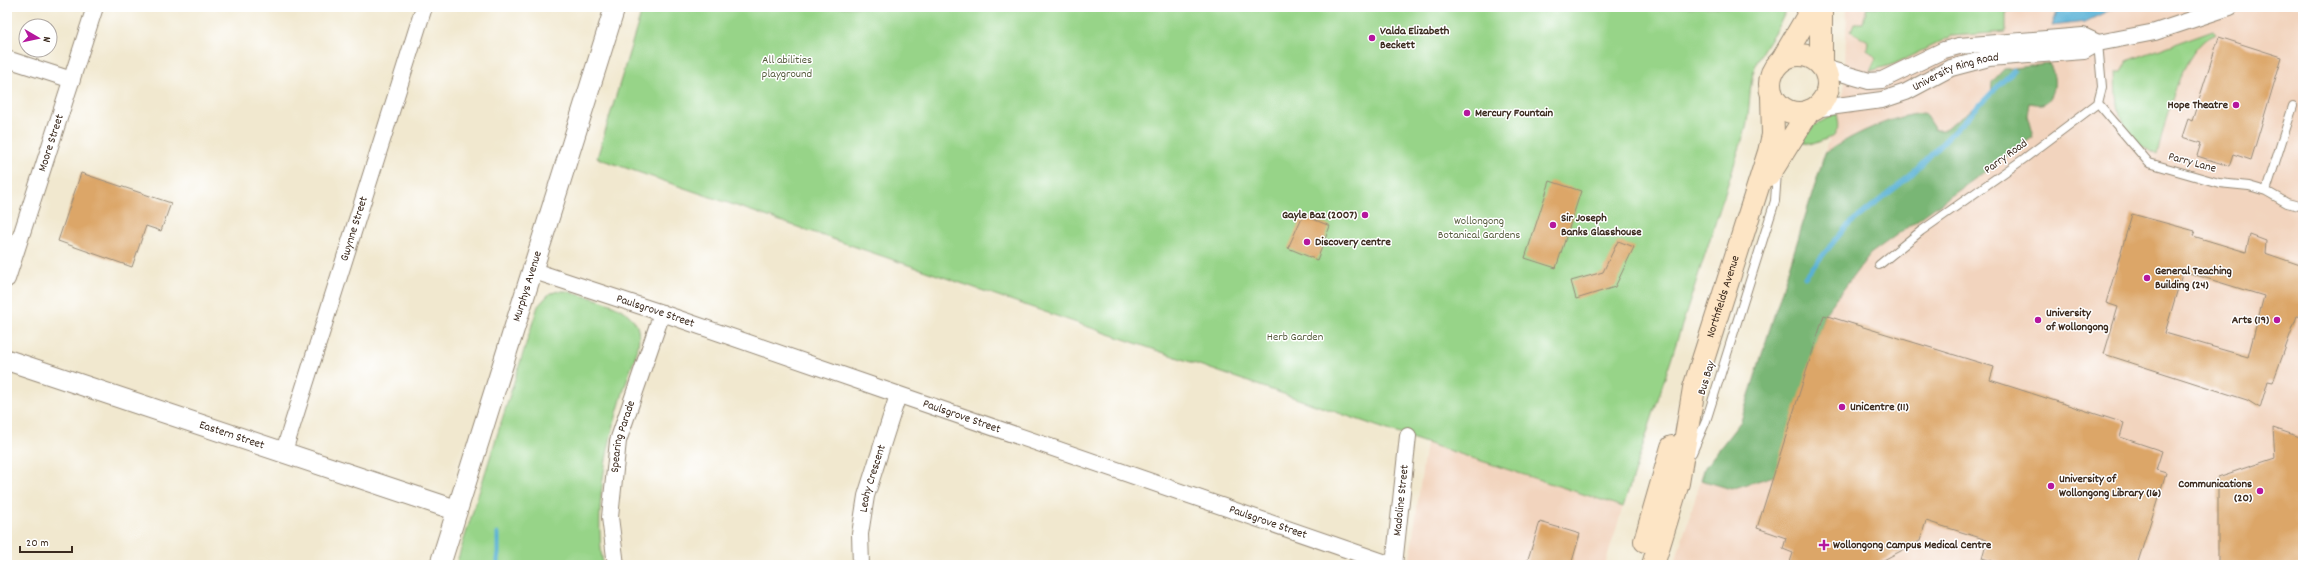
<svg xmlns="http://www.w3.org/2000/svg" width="2310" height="572" font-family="Dekko,sans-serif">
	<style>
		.built { fill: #f2d4be }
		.green { fill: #97d488; stroke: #697f53 }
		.forest { fill: #79b674; stroke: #5a7049 }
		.water { fill: #58b1d5; stroke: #4a6e7a }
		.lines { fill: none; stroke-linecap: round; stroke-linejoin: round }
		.stream { stroke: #58b1d5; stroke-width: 5 }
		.building { fill: #dca667; fill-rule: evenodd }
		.service-casing { stroke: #968976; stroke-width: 10 }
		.minor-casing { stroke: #968976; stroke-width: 18 }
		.tertiary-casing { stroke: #968976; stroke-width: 22 }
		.secondary-casing { stroke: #968976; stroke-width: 24 }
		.service { stroke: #fff; stroke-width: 8 }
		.minor { stroke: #fff; stroke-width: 16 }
		.tertiary { stroke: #fff; stroke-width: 20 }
		.secondary { stroke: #fde5c5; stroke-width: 22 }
		.poi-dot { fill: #b5179e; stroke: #fff; stroke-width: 1.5 }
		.labels { text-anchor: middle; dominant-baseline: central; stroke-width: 3; stroke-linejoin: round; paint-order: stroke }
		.poi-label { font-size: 12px; font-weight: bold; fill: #3b2a1e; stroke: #fff; text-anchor: start }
		.park-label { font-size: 12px; fill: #575d3e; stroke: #fff }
		.street-label { font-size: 12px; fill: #3b2a1e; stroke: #fff }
	</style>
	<rect width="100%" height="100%" fill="#fff"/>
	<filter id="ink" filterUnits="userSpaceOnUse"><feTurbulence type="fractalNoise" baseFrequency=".025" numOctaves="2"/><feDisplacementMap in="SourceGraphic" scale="8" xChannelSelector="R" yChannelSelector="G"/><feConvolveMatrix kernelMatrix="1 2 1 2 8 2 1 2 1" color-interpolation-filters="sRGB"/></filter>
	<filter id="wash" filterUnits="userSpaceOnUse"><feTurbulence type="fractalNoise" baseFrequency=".012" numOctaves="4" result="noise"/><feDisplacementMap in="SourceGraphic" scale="16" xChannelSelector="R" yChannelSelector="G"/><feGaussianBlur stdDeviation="0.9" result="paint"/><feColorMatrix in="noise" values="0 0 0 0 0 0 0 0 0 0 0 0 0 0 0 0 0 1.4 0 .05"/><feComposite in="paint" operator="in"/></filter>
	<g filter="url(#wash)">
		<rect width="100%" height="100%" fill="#f1e8cf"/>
		<path class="built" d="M1847,7H2303V565H1674L1705,467L1741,421L1804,219L1844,90Z
			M1426,443L1623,507L1605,565H1409Z"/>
		<path class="green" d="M643,7H1787C1781,28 1762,45 1755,67C1748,87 1751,109 1745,131L1623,507L1426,443L597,158Z
			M1867,7H2014L2006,13V32L1952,36L1894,64L1870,71L1876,58L1867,49L1868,41L1851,31L1854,23H1863Z
			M2213,30L2216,33C2180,48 2166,120 2157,155C2118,135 2117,112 2116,72H2121L2127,61Z
			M1837,113L1839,125L1834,136L1813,144L1800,141L1813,126Z
			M558,291H566C588,298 624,302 636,324C644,340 633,362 628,377C608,439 593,500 603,565H456L538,306L549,294Z"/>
		<path class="forest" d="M2049,64C2057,74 2057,100 2042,104C2038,105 2032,103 2029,103L2027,115L2033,137L1870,254L1824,315L1777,475L1731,489L1701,480L1705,467L1741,421L1825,153C1852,135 1891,116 1924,113L1935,130H1943L1991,96L1992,82L2004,69Z"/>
		<path class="water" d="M2059,7H2116L2085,22L2052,26Z"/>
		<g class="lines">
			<path class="stream" d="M1805,277L1846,227L1910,176L2014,70
				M498,534V565"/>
		</g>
		<g id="blocks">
			<path class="building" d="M2219,37L2282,57L2251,160L2233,154L2229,166L2197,156L2201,143L2182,137L2188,119L2192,121Z
				M81,173L171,203L161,231L146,226L132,267L58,241Z
				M1550,181L1581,191L1556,268L1525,258Z
				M2132,214L2195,231L2193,236L2246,252L2250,235L2266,241L2265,253L2303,266V317L2297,316L2273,382L2268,381L2260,408L2247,400L2104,354L2118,307L2106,303ZM2183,271L2264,296L2248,357L2165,333Z
				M1303,215L1330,226L1317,260L1288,248Z
				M1618,241L1634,247L1615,287L1576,299L1571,281L1603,272Z
				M1824,315L1994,367L1990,380L2124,423L2120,437L2162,451L2156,470L2166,473L2137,565H2005L1982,558L1987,540L1926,521L1920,541L1874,565H1789L1793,553L1783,549L1786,538L1757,528Z
				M2273,428L2303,438V565H2228L2218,562V477L2275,458Z
				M1540,522L1580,534L1571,565H1526Z"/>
		</g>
	</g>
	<g filter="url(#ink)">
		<use href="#blocks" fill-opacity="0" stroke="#968976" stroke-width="1"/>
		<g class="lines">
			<g class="service-casing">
				<path id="service" d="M2098,103L2149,163L2219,183L2249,186L2266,191L2287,203L2303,207
					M2266,191L2293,106
					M1879,265L1921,231L2025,158L2098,103L2102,87L2098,43
					M1692,453L1706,421L1775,201L1777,172"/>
			</g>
			<g class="minor-casing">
				<g id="minor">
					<path d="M7,59L72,80"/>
					<path d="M1824,68L1869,81L1882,80L1944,50L1959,46L2083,36L2098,43"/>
					<path id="s1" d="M1814,109L1882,100L1906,92L1951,68L1989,58L2084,51L2098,43L2155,32L2230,7"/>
					<path id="s2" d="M531,270L662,313L1392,565"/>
					<path id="s3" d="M7,279L95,7"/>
					<path id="s4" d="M284,451L424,7"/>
					<path id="s5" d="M616,565L610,517L618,441L662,313"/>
					<path id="s6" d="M861,565L860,534L866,496L898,395"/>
					<path id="s7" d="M1394,565L1408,436"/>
				</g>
			</g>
			<g class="tertiary-casing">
				<g id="tertiary">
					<path id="s8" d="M7,360L456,510"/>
					<path id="s9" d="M440,565L615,7"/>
				</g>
			</g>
			<g class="secondary-casing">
				<g id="secondary">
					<path d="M1821,7V65"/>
					<circle cx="1799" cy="84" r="29"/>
					<path d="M1782,60L1813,7"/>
					<path d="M1769,175L1809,111"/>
					<path d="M1645,541L1672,447"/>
					<path id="s10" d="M1653,565L1678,483L1694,388L1769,152L1773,135L1772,95"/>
				</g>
			</g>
			<use href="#service" class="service"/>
			<use href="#minor" class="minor"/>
			<use href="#tertiary" class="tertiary"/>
			<use href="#secondary" class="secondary"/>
		</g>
	</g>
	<g class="poi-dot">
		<circle cx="1372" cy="38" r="4"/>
		<circle cx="2236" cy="105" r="4"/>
		<circle cx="1467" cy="113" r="4"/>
		<circle cx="1365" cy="215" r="4"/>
		<circle cx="1553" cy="225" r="4"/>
		<circle cx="1307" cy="242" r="4"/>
		<circle cx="2147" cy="278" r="4"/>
		<circle cx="2038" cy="320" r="4"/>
		<circle cx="2277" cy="320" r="4"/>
		<circle cx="1842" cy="407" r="4"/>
		<circle cx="2051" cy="486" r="4"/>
		<circle cx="2260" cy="491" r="4"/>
		<path d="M1822 539h4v4h4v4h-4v4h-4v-4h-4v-4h4z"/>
	</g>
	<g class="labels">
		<g class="poi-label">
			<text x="1380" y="31">Valda Elizabeth<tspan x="1380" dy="14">Beckett</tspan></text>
			<text x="2228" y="105" text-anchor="end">Hope Theatre</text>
			<text x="1475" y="113">Mercury Fountain</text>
			<text x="1357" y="215" text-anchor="end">Gayle Baz (2007)</text>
			<text x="1561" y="218">Sir Joseph<tspan x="1561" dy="14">Banks Glasshouse</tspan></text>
			<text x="1315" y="242">Discovery centre</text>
			<text x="2155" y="271">General Teaching<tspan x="2155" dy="14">Building (24)</tspan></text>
			<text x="2046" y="313">University<tspan x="2046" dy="14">of Wollongong</tspan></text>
			<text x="2269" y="320" text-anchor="end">Arts (19)</text>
			<text x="1850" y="407">UniCentre (11)</text>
			<text x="2059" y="479">University of<tspan x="2059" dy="14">Wollongong Library (16)</tspan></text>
			<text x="2252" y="484" text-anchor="end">Communications<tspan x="2252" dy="14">(20)</tspan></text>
			<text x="1833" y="545">Wollongong Campus Medical Centre</text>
		</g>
		<g class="park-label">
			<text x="787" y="60">All abilities<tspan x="787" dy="14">playground</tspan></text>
			<text x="1479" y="221">Wollongong<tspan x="1479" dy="14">Botanical Gardens</tspan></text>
			<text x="1295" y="337">Herb Garden</text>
		</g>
		<g class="street-label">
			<text stroke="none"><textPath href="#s1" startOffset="148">University Ring Road</textPath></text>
			<text stroke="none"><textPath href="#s3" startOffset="143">Moore Street</textPath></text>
			<text transform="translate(2006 157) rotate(-36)">Parry Road</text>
			<text transform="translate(2192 163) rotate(15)">Parry Lane</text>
			<text stroke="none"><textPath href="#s4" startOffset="233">Gwynne Street</textPath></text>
			<text stroke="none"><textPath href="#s9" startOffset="292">Murphys Avenue</textPath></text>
			<text stroke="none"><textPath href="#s10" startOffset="278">Northfields Avenue</textPath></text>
			<text stroke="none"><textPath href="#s2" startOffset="131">Paulsgrove Street</textPath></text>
			<text transform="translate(1707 378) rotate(-73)">Bus Bay</text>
			<text stroke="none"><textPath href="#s2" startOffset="455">Paulsgrove Street</textPath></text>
			<text stroke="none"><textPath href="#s8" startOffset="237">Eastern Street</textPath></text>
			<text stroke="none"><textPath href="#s5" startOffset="130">Spearing Parade</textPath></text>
			<text stroke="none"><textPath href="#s6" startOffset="88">Leahy Crescent</textPath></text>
			<text stroke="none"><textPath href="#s7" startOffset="65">Madoline Street</textPath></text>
			<text stroke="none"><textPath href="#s2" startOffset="779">Paulsgrove Street</textPath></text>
		</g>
	</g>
	<rect width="2310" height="572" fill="none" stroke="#fff" stroke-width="24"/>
	<g transform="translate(38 38) rotate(99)"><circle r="19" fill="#ffffff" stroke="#b1aaa5"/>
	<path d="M0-3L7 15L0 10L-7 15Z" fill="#b5179e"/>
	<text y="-6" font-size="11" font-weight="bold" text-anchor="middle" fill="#3b2a1e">N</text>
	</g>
	<path d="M20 546v6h52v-6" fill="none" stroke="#3b2a1e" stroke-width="2"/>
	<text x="26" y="546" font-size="12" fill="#3b2a1e" stroke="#ffffff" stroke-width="3" paint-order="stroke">20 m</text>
</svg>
